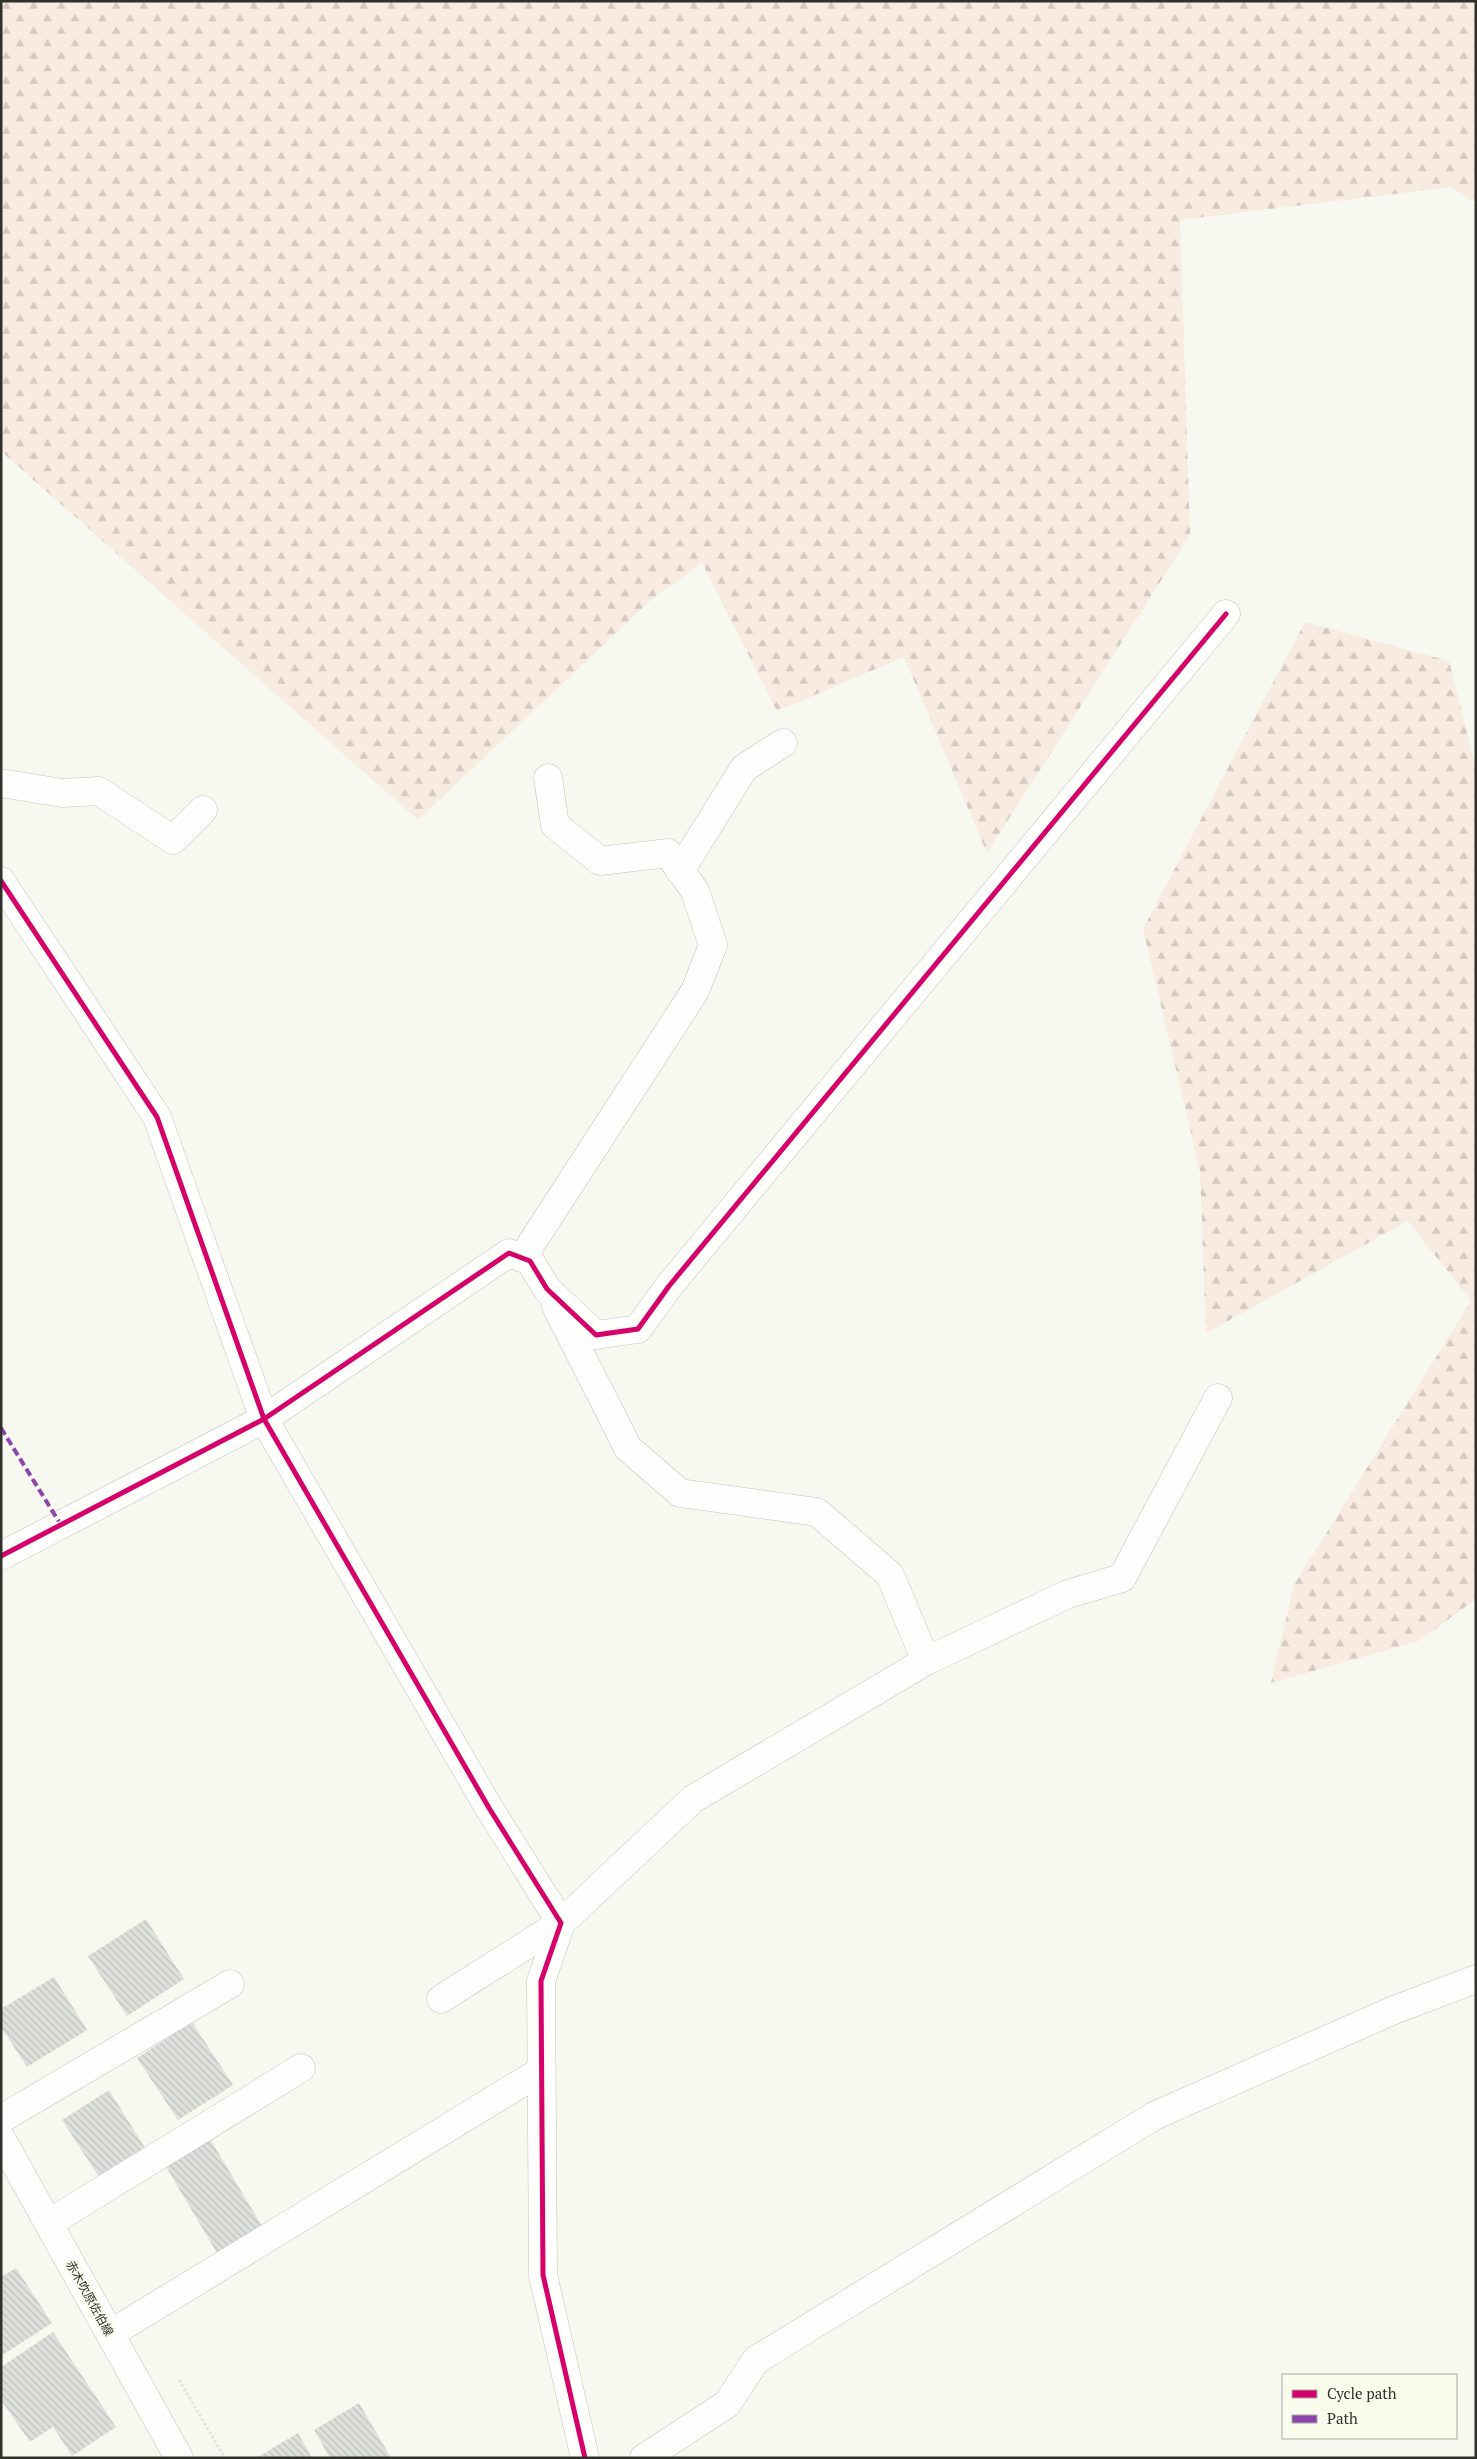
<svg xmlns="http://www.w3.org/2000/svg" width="1477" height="2459" font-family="'PT Serif','Noto Sans JP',serif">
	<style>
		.forest { fill: url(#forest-firs) }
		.building { fill: url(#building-back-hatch) }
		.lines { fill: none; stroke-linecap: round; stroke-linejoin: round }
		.street-casing { stroke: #c2c3bd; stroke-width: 29 }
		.secondary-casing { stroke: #c2c3bd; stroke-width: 29 }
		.path { stroke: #e3e4e1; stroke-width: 3; stroke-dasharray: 2.5 2.5; stroke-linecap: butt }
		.street { stroke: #fefefd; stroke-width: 28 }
		.secondary { stroke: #fefefd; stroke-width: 28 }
		.quiet { stroke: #8e44ad; stroke-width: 4; stroke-dasharray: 8 4; stroke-linecap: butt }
		.cycleway-casing { stroke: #f9fbed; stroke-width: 8 }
		.cycleway { stroke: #d6006c; stroke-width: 5 }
		.labels { text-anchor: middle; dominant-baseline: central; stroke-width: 4.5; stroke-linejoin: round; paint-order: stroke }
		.street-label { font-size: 12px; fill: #31312c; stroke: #f9fbed }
	</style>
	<defs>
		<pattern id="forest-firs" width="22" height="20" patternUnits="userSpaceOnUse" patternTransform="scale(1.25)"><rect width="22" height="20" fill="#f8ebe1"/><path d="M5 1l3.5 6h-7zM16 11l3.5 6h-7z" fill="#d5cac1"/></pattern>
		<pattern id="building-back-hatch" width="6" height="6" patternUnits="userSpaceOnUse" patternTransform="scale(1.25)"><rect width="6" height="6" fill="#dee0db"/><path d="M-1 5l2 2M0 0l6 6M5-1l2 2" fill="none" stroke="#bfc1bc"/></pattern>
	</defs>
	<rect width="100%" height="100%" fill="#f7f8f0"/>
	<path class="forest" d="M1,1H1476V203L1451,187L1180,220L1190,535L987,853L904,657L777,711L702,563L653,598L418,820L1,451Z
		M1305,622L1449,661L1476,769V1599L1419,1641L1271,1683L1294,1585L1471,1301L1408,1221L1206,1333L1200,1171L1143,929Z"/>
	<path class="building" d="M146,1919L184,1979L127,2016L88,1956Z
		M54,1977L87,2030L27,2067L1,2027V2009Z
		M192,2022L233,2085L178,2120L137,2058Z
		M109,2090L145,2148L99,2177L62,2120Z
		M210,2139L262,2226L217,2253L165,2165Z
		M16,2268L52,2323L1,2356V2277Z
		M53,2332L116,2427L72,2456L53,2427L30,2442L1,2400V2367Z
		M359,2403L391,2458H330L314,2430Z
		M298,2433L312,2458H256Z"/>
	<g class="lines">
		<g class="street-casing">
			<path id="street" d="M1,783L62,793L99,791L173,840L203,810
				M680,871L744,768L783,743
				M1,881L157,1117L264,1419L489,1808L561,1923L541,1981L543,2275L585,2458
				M522,1258L695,991L713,945L695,891L668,853L600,861L555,825L548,778
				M556,1306L628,1448L680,1493L817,1512L890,1575L926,1661
				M1,1556L264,1419L509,1253L530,1261L547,1289L596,1335L638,1329L669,1286L1226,614
				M441,1999L561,1923L693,1799L926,1661L1068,1594L1122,1578L1218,1398
				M1,2119L230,1984
				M49,2223L301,2068
				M110,2334L541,2071
				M644,2458L727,2404L756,2360L1154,2116L1394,2010L1476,1979"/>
		</g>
		<g class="secondary-casing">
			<path id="secondary" d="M1,2138L179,2458"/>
		</g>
		<path class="path" d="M179,2380L225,2458"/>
		<use href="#street" class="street"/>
		<use href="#secondary" class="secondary"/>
		<path class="quiet" d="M1,1428L61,1525"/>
		<g class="cycleway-casing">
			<path id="cycleway" d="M1,881L157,1117L264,1419L489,1808L561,1923L541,1981L543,2275L585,2458
				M1,1556L264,1419L509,1253L530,1261L547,1289L596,1335L638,1329L669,1286L1226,614"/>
		</g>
		<use href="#cycleway" class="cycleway"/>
	</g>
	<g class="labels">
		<g class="street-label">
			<text transform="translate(90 2298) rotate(61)">赤木吹原佐伯線</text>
		</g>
	</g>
	<rect width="1477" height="2459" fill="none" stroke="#31312c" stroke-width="5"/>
	<rect x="1282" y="2374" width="175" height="65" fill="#f9fbed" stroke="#a9aaa0"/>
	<rect x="1292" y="2390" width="25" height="8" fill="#d6006c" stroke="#a9aaa0"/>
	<text x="1327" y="2399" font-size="15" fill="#31312c">Cycle path</text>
	<rect x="1292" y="2415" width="25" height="8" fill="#8e44ad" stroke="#a9aaa0"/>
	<text x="1327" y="2424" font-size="15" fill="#31312c">Path</text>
</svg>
